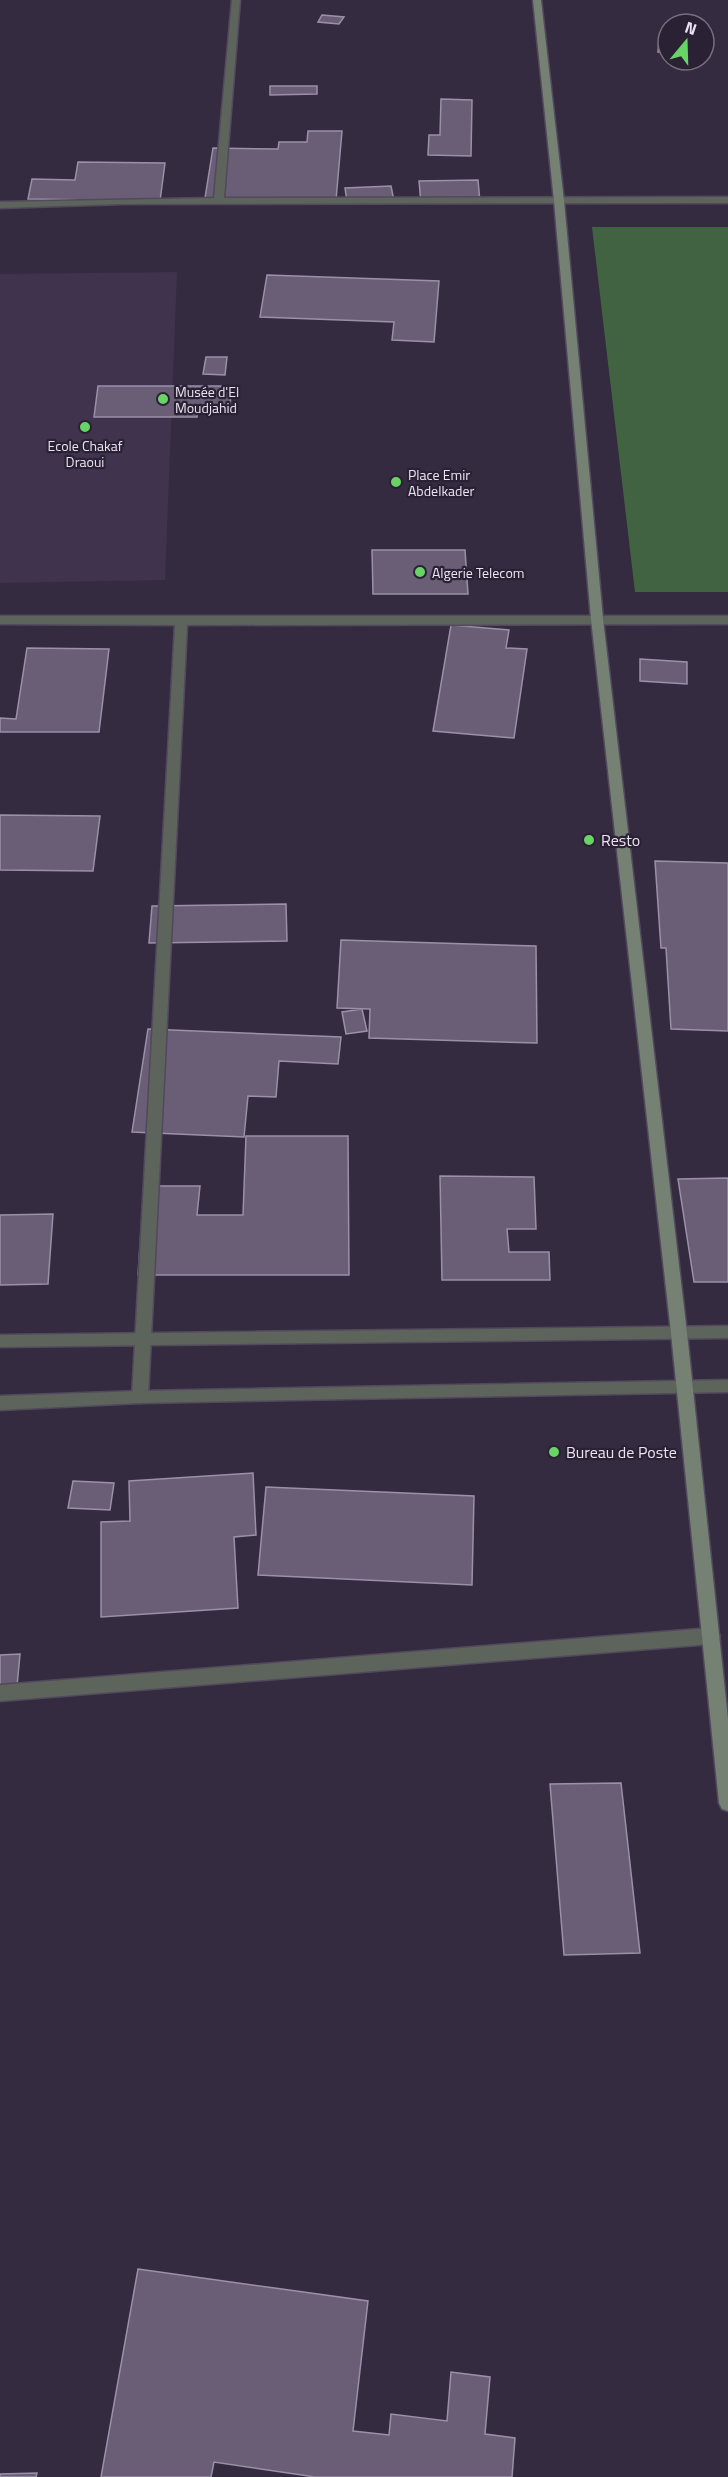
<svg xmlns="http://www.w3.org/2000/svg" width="728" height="2477" font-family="'Titillium Web',sans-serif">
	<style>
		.built { fill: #3f334d }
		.green { fill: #426341 }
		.building { fill: #695e75; stroke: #9b90a9; stroke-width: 1.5 }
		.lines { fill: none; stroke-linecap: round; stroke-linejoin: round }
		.minor-casing { stroke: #52495c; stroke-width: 3 }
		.tertiary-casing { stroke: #52495c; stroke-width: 3 }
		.secondary-casing { stroke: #52495c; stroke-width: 3 }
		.minor { fill: #5c645b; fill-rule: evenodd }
		.tertiary { fill: #5c645b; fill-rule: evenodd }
		.secondary { fill: #748173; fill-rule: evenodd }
		.poi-dot { fill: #67d465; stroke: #2b2135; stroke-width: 2 }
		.labels { text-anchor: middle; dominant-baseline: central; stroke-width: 4.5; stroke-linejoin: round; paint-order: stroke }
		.far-poi-label { font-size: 14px; fill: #eae4f2; stroke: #2b2135; text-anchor: start }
		.poi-label { font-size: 16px; fill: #eae4f2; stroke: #2b2135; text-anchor: start }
	</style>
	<rect width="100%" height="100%" fill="#352b40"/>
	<path class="built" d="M177,272L165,580L0,583V274Z"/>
	<path class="green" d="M592,227H728V592H635Z"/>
	<path class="building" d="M322,15L344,17L339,24L318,22Z
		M659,39L668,40V53L658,52Z
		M270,86H317V94L270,95Z
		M441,99L472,100L471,156L428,155L429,135H440Z
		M308,131H342L336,200L205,198L213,148L278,149L279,142H307Z
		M78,162L165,163L160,201L28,199L32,179L75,180Z
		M478,180L480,202L421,203L419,181Z
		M391,186L394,201L347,202L345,188Z
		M267,275L439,281L434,342L392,340L394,322L260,317Z
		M206,357H227L225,375L203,374Z
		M98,386H231L230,412H198L197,417H94Z
		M372,550H465L468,594H373Z
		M451,625L509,630L506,648L527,649L514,738L433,731Z
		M27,648L109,649L99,732H0V718L16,719Z
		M640,659L687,662V684L640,681Z
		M0,815L100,816L93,871L0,870Z
		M655,861L728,863V1031L671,1029L666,948H661Z
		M286,904L287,941L149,943L152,906Z
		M341,940L536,946L537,1043L369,1038L370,1009L337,1008Z
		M362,1009L367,1031L346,1034L342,1012Z
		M148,1029L341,1037L338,1064L279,1061L276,1097L248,1096L244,1137L132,1132Z
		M246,1136H348L349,1275H138L144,1186H200L197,1215H243Z
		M440,1176L534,1177L536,1229H507L509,1252H549L550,1280H442Z
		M728,1178V1282H694L678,1179Z
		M53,1214L48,1284L0,1285V1215Z
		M253,1473L256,1535L234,1537L238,1608L101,1617V1522L130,1521L129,1481Z
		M73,1481L114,1483L110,1510L68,1508Z
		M266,1487L474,1496L472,1585L258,1575Z
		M20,1654L16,1697H0V1655Z
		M621,1783L640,1953L564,1955L550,1784Z
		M138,2269L368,2301L353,2431L389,2435L391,2414L447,2421L451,2372L490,2377L485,2434L515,2438L512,2477H315L214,2462L211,2477H101Z
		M37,2473L36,2477H0V2474Z"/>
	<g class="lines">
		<g class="minor-casing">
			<path id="minor" d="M232,0H240L224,198L728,197V203L123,204L0,208V202L214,198Z
				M0,616H728V624L187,625L148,1397L146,1402L140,1403L134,1402L132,1397L175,625L0,624Z
				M711,1628L717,1631L720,1636L717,1641L711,1644L0,1701V1685Z"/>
		</g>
		<g class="tertiary-casing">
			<path id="tertiary" d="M728,1326V1338L0,1347V1335Z
				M728,1380V1392L140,1403L0,1410V1396L140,1391Z"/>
		</g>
		<g class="secondary-casing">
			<path id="secondary" d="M533,0H541L564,201L603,619L687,1333L728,1719V1811L722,1809L719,1803L671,1333L591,619L554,201Z"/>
		</g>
		<use href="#minor" class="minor"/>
		<use href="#tertiary" class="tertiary"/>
		<use href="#secondary" class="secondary"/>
	</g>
	<g class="poi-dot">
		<circle cx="163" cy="399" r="6"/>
		<circle cx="85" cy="427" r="6"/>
		<circle cx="396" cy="482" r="6"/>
		<circle cx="420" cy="572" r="6"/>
		<circle cx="589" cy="840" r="6"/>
		<circle cx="554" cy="1452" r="6"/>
	</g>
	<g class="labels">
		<g class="far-poi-label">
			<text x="175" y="391">Musée d'El<tspan x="175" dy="16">Moudjahid</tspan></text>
			<text x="85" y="445" text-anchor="middle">Ecole Chakaf<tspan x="85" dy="16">Draoui</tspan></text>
			<text x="408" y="474">Place Emir<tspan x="408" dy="16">Abdelkader</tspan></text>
			<text x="432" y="572">Algerie Telecom</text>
		</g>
		<g class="poi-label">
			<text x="601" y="840">Resto</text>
			<text x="566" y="1452">Bureau de Poste</text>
		</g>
	</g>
	<g transform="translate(686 42) rotate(19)"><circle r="28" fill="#2b2135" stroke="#776f81" stroke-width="1.5"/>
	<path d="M0-4.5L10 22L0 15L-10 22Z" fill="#67d465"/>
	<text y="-9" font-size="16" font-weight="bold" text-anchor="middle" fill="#eae4f2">N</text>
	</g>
</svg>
